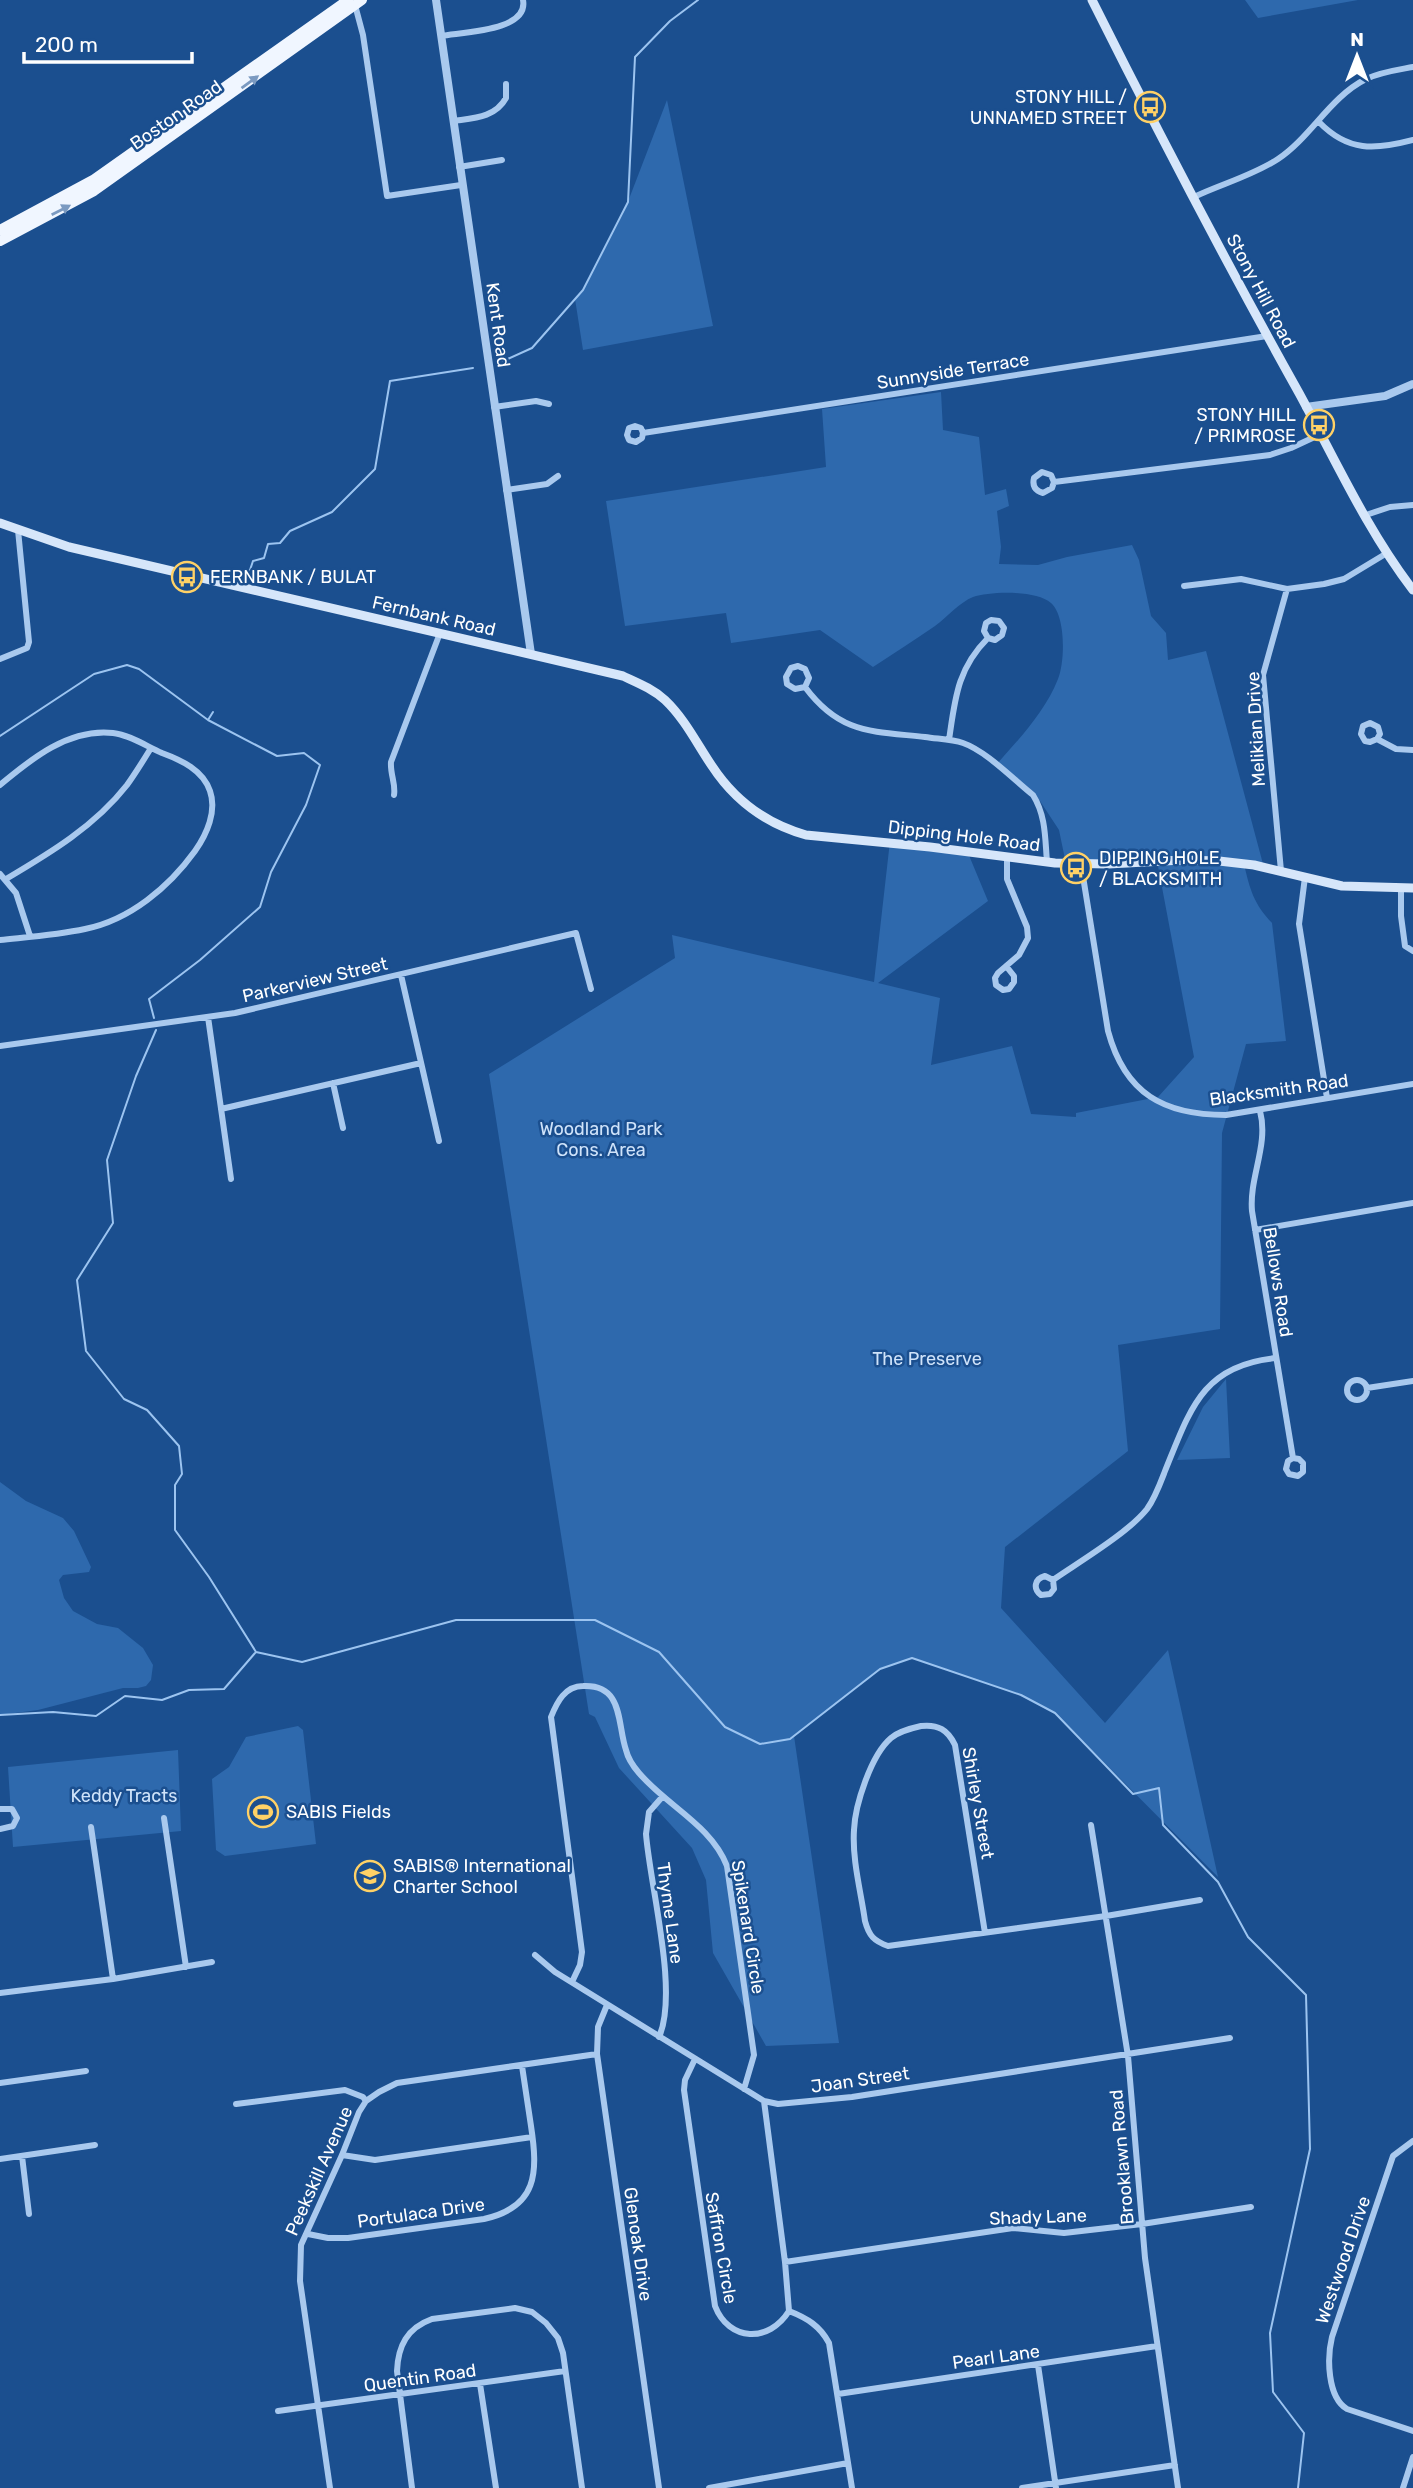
<svg xmlns="http://www.w3.org/2000/svg" width="1413" height="2488" font-family="Rubik,sans-serif">
	<style>
		.green { fill: #2e69ad }
		.lines { fill: none; stroke-linecap: round; stroke-linejoin: round }
		.stream { stroke: #9cc4f0; stroke-width: 2 }
		.minor { stroke: #a9c9ee; stroke-width: 6 }
		.tertiary { stroke: #a9c9ee; stroke-width: 8 }
		.secondary { stroke: #d6e6fa; stroke-width: 9 }
		.primary { stroke: #f0f6ff; stroke-width: 10 }
		.oneway { fill: #7b9ac1 }
		.labels { text-anchor: middle; dominant-baseline: central; stroke-width: 5; stroke-linejoin: round; paint-order: stroke }
		.poi-label { font-size: 18px; fill: #fff; stroke: #1b4f8f; text-anchor: start }
		.street-label { font-size: 18px; fill: #fff; stroke: #1b4f8f }
		.park-label { font-size: 18px; fill: #cfe3fa; stroke: #1b4f8f }
	</style>
	<rect width="100%" height="100%" fill="#1b4f8f"/>
	<path class="green" d="M1245,0H1358L1258,18Z
		M667,100L713,326L583,350L575,299L583,291L624,212Z
		M941,392L943,430L979,437L985,495L1006,489L1009,506L997,511L1001,547L999,564L1038,565L1067,557L1132,545L1139,560L1151,616L1166,633L1168,660L1206,651L1263,864H1244C1250,890 1254,904 1272,923L1286,1041L1246,1044L1222,1133L1220,1329L1118,1345L1128,1451L1005,1547L1001,1608L1105,1723L1168,1650L1218,1877L1055,1713L1021,1695L912,1658L880,1669L794,1736L839,2043L766,2046L713,1953L706,1880L692,1848L619,1768L595,1717L589,1714L489,1074L675,958L672,935L874,982L890,841L968,853L988,901L878,983L940,998L931,1065L1012,1046L1031,1114L1076,1117V1113L1158,1097L1194,1057L1158,866L1117,868L1066,864L1059,830L1040,801L996,765C1019,739 1045,712 1058,679C1065,662 1066,616 1051,603C1036,590 991,591 973,597C960,602 947,617 935,626C915,640 894,653 873,667L820,630L731,643L726,613L625,626L606,501L826,467L822,409Z
		M1226,1379L1230,1458L1177,1460L1203,1407Z
		M0,1482L26,1501L63,1518L74,1531L91,1567L89,1572L63,1575L59,1580L64,1598L73,1611L97,1624L118,1628L143,1648L153,1665L151,1680L146,1686L138,1688H123L38,1710L0,1715Z
		M298,1726L303,1730L316,1844L225,1856L216,1850L212,1779L229,1767L246,1737Z
		M178,1750L181,1831L13,1847L8,1767Z"/>
	<g class="lines">
		<path class="stream" d="M501,362L532,348L583,290L628,202L635,57L670,21L698,0
			M242,574L250,570L253,561L264,558L268,544L280,543L290,531L332,512L375,469L390,381L473,368
			M208,720L213,712
			M0,736L94,674L127,665L139,669L208,720L277,756L304,753L320,765L306,805L271,872L260,907L200,960L149,999L154,1018
			M156,1030L136,1076L107,1160L113,1223L77,1280L86,1351L124,1399L147,1410L179,1446L182,1474L175,1485V1530L209,1577L256,1652L302,1662L456,1620H595L659,1652L725,1727L760,1744L790,1739L880,1669L912,1658L1021,1695L1055,1713L1133,1794L1159,1788L1163,1825L1218,1882L1248,1937L1306,1995L1310,2149L1270,2333L1273,2392L1304,2433L1298,2488
			M0,1715L53,1712L96,1716L125,1696L162,1700L189,1690L224,1689L255,1653"/>
		<path class="minor" d="M355,5L363,35L387,196L461,185
			M441,36C463,32 529,31 523,0
			M453,121C473,118 495,118 506,98V84
			M1319,122C1348,152 1375,150 1413,140
			M459,167L502,160
			M1194,197C1221,184 1252,176 1278,159C1311,137 1330,97 1366,79C1381,72 1397,70 1413,67
			M494,407L536,401L549,404
			M643,433L642,438L636,442L629,440L627,435L629,428L635,426L641,428L643,433L1267,336
			M1054,482L1052,488L1043,493C1035,491 1032,486 1034,478L1042,472L1051,475L1054,482L1270,455L1291,448L1321,434
			M506,490L547,484L558,476
			M1366,515L1390,507L1413,505
			M1184,586L1241,579L1287,589L1324,584L1344,579L1387,553
			M0,659L27,648L29,642L18,530
			M805,687L795,689L787,684L786,677L791,668L798,666L805,669L809,678L805,687C840,734 871,731 925,737C937,739 951,739 963,743C986,751 1013,779 1033,795C1046,816 1045,838 1047,862
			M1377,739L1380,734L1378,727L1370,723L1363,726L1361,734L1365,741L1370,742L1377,739L1396,749L1413,750
			M949,740C955,699 957,669 988,638L984,631L986,623L991,620L999,621L1004,628L1002,635L995,640L988,638
			M0,785C31,759 69,728 113,733C130,735 146,746 162,753C181,760 203,770 210,791C217,811 207,834 195,851C169,887 130,920 85,929C57,935 28,937 0,940
			M394,795C396,784 390,774 391,762L440,633
			M1081,864L1108,1031C1125,1094 1164,1115 1226,1115L1413,1084
			M1281,871L1263,675L1287,589
			M0,874L16,893L30,936
			M1305,877L1299,924L1327,1098
			M6,879C50,853 95,826 127,785C135,774 143,761 151,748
			M1401,888V916L1405,946L1413,951
			M1006,966L1014,976V982L1009,989L1003,990L996,985L995,978L998,973L1019,955L1028,938L1027,927L1007,879V857
			M401,975L439,1141
			M208,1017L231,1179
			M0,1046L235,1013L576,933L591,989
			M333,1083L343,1128
			M221,1109L421,1063
			M1260,1111C1269,1145 1249,1177 1252,1211L1293,1458L1288,1461L1286,1469L1289,1474L1298,1476L1303,1472V1463L1299,1459L1293,1458
			M1255,1230L1413,1203
			M1347 1390a10 10 0 1 1 20 0a10 10 0 1 1-20 0Z
			M1367,1388L1413,1381
			M1053,1580L1054,1589L1050,1594L1041,1595C1033,1589 1034,1579 1045,1576L1053,1580C1079,1562 1128,1533 1147,1509C1155,1498 1160,1484 1165,1471C1190,1410 1202,1365 1276,1358
			M0,1809H12L17,1818L13,1826L0,1829
			M164,1818L186,1967
			M1091,1825L1128,2056L1145,2258L1178,2488
			M91,1827L113,1979
			M985,1933L955,1745C948,1730 938,1724 921,1726C912,1728 899,1731 891,1738C871,1755 855,1805 854,1830C852,1860 861,1892 865,1921C869,1936 874,1941 888,1946L1106,1916L1200,1900
			M535,1955L555,1972L764,2101L778,2104L852,2097L1230,2038
			M572,1982L580,1965L582,1952L551,1717C557,1702 565,1686 583,1686C624,1684 617,1724 626,1750C628,1759 633,1766 639,1773C667,1806 711,1825 727,1866L754,2055L744,2089
			M0,1993L113,1979L212,1962
			M607,2005L598,2027L597,2054L659,2488
			M659,2037C679,1992 650,1886 646,1834L649,1812L663,1796
			M695,2059L685,2080L684,2090L715,2306C729,2342 769,2343 789,2311L785,2262L764,2101
			M0,2083L86,2071
			M236,2104L345,2090L363,2097L366,2101
			M1413,2141L1393,2156L1332,2337C1327,2357 1327,2397 1347,2409L1413,2431
			M342,2155L375,2160L532,2137
			M22,2156L29,2214
			M0,2159L95,2145
			M308,2234L328,2238H348L484,2219C538,2207 538,2172 531,2126C528,2106 525,2086 522,2066
			M785,2262L1013,2228L1064,2233L1142,2224L1251,2207
			M789,2311C807,2318 820,2326 829,2343L852,2488
			M1038,2365L1056,2488
			M480,2384L496,2488
			M838,2394L1157,2346
			M278,2411L565,2371
			M330,2488L300,2281L301,2245L342,2155L359,2112L366,2101L379,2092L397,2083L597,2054
			M412,2488L397,2371C398,2346 407,2328 432,2319L515,2308L532,2312L546,2323L558,2338L563,2353L582,2488
			M709,2488L848,2463
			M1022,2488L1175,2465
			M1403,2488L1413,2457"/>
		<path class="tertiary" d="M436,0L531,654
			M1306,407L1385,396L1413,384"/>
		<path class="secondary" d="M1092,0C1158,132 1227,264 1299,393C1335,459 1367,530 1413,590
			M0,523L69,547L623,676C638,683 653,689 665,700C685,719 697,744 712,766C735,801 767,824 806,835L930,847L1055,863L1108,864L1182,860L1219,861L1254,865L1342,886L1413,888"/>
		<path class="primary" d="M0,230L93,180L348,0
			M0,241L94,191L362,0"/>
	</g>
	<defs><path id="oneway-solid" d="M-6-.8H1V-3.2L6.5 0L1 3.2V.8H-6Z" transform="scale(1.75)"/></defs>
	<g class="oneway">
		<use href="#oneway-solid" transform="translate(250 82) rotate(-36)"/>
		<use href="#oneway-solid" transform="translate(61 210) rotate(-27)"/>
	</g>
	<defs>
		<g id="bus-ring" transform="scale(1.575)"><circle r="9.5" fill="#1b4f8f" stroke="#ffd166" stroke-width="1.5"/><path d="M-5-6H5V4H4V6H2V4H-2V6H-4V4H-5ZM-3.5-4V0h7V-4ZM-3.5 1.2v1.5H-2V1.2ZM2 1.2v1.5H3.5V1.2Z" fill="#ffd166"/></g>
		<g id="stadium-ring" transform="scale(1.575)"><circle r="9.5" fill="#1b4f8f" stroke="#ffd166" stroke-width="1.5"/><path d="M0-5a6.5 5 0 1 0 0 10a6.5 5 0 1 0 0-10ZM-3.5-1.8h7v3.6h-7Z" fill="#ffd166"/></g>
		<g id="school-ring" transform="scale(1.575)"><circle r="9.5" fill="#1b4f8f" stroke="#ffd166" stroke-width="1.5"/><path d="M0-5L7-2L0 1L-7-2ZM-4 1L0 2.5L4 1V4Q0 6-4 4Z" fill="#ffd166"/></g>
	</defs>
	<g fill-rule="evenodd">
		<use href="#bus-ring" x="1150" y="107"/>
		<use href="#bus-ring" x="1319" y="425"/>
		<use href="#bus-ring" x="187" y="577"/>
		<use href="#bus-ring" x="1076" y="868"/>
		<use href="#stadium-ring" x="263" y="1812"/>
		<use href="#school-ring" x="370" y="1876"/>
	</g>
	<g class="labels">
		<g class="poi-label">
			<text x="1127" y="97" text-anchor="end">STONY HILL /<tspan x="1127" dy="21">UNNAMED STREET</tspan></text>
			<text x="1296" y="415" text-anchor="end">STONY HILL<tspan x="1296" dy="21">/ PRIMROSE</tspan></text>
			<text x="210" y="577">FERNBANK / BULAT</text>
			<text x="1099" y="858">DIPPING HOLE<tspan x="1099" dy="21">/ BLACKSMITH</tspan></text>
			<text x="286" y="1812">SABIS Fields</text>
			<text x="393" y="1866">SABIS® International<tspan x="393" dy="21">Charter School</tspan></text>
		</g>
		<g class="street-label">
			<text transform="translate(176 115) rotate(-35)">Boston Road</text>
			<text transform="translate(1261 291) rotate(62)">Stony Hill Road</text>
			<text transform="translate(498 325) rotate(82)">Kent Road</text>
			<text transform="translate(953 371) rotate(-9)">Sunnyside Terrace</text>
			<text transform="translate(434 616) rotate(13)">Fernbank Road</text>
			<text transform="translate(1256 729) rotate(-93)">Melikian Drive</text>
			<text transform="translate(964 836) rotate(7)">Dipping Hole Road</text>
			<text transform="translate(315 980) rotate(-13)">Parkerview Street</text>
			<text transform="translate(1279 1090) rotate(-8)">Blacksmith Road</text>
			<text transform="translate(1278 1282) rotate(81)">Bellows Road</text>
			<text transform="translate(978 1803) rotate(80)">Shirley Street</text>
			<text transform="translate(670 1913) rotate(82)">Thyme Lane</text>
			<text transform="translate(748 1927) rotate(81)">Spikenard Circle</text>
			<text transform="translate(860 2080) rotate(-8)">Joan Street</text>
			<text transform="translate(1122 2157) rotate(-95)">Brooklawn Road</text>
			<text transform="translate(319 2171) rotate(-66)">Peekskill Avenue</text>
			<text transform="translate(421 2213) rotate(-8)">Portulaca Drive</text>
			<text transform="translate(1038 2217) rotate(-2)">Shady Lane</text>
			<text transform="translate(638 2244) rotate(82)">Glenoak Drive</text>
			<text transform="translate(721 2248) rotate(80)">Saffron Circle</text>
			<text transform="translate(1343 2260) rotate(-71)">Westwood Drive</text>
			<text transform="translate(996 2357) rotate(-8)">Pearl Lane</text>
			<text transform="translate(420 2378) rotate(-8)">Quentin Road</text>
		</g>
		<g class="park-label">
			<text x="601" y="1129">Woodland Park<tspan x="601" dy="21">Cons. Area</tspan></text>
			<text x="927" y="1359">The Preserve</text>
			<text x="124" y="1796">Keddy Tracts</text>
		</g>
	</g>
	<g transform="translate(1357 56)" stroke="#1b4f8f" stroke-width="5" paint-order="stroke">
	<path d="M0-5L12 26L0 18L-12 26Z" fill="#ffffff"/>
	<text y="-10" font-size="19" font-weight="bold" text-anchor="middle" fill="#ffffff">N</text>
	</g>
	<path d="M24 52v10h168v-10" fill="none" stroke="#ffffff" stroke-width="3.5"/>
	<text x="35" y="52" font-size="21" fill="#ffffff" stroke="#1b4f8f" stroke-width="5" paint-order="stroke">200 m</text>
</svg>
